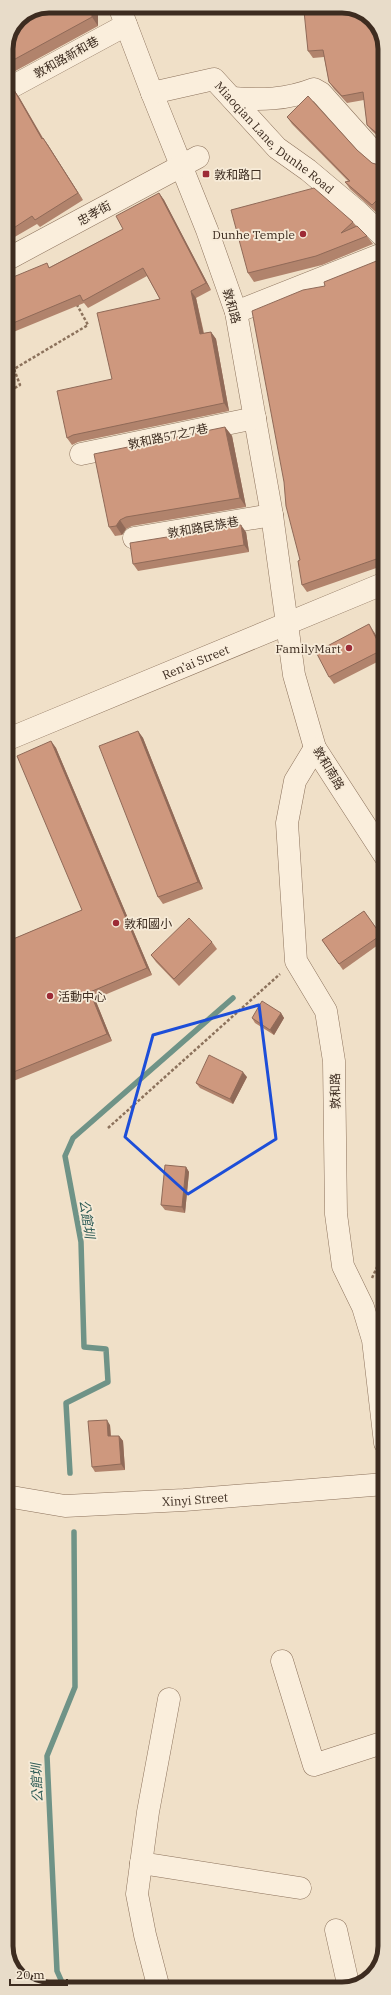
<svg xmlns="http://www.w3.org/2000/svg" width="391" height="1995" font-family="'IBM Plex Serif','Noto Sans TC',serif">
	<style>
		.lines { fill: none; stroke-linecap: round; stroke-linejoin: round }
		.stream { stroke: #6f9387; stroke-width: 5.5 }
		.minor-casing { stroke: #8c725c; stroke-width: 23 }
		.path { stroke: #8c725c; stroke-width: 2.5; stroke-dasharray: 3 2; stroke-linecap: butt }
		.minor { stroke: #faeedc; stroke-width: 22 }
		.wall { fill: #b1836c }
		.shaded-wall { fill: #906a58 }
		.building { fill: #ce987e; stroke: #906a58 }
		.marked { fill: none; stroke: #1d4ed8; stroke-width: 3; stroke-linejoin: round }
		.poi-dot { fill: #9d2b36; stroke: #f7ebd8; stroke-width: 1.5 }
		.labels { text-anchor: middle; dominant-baseline: central; stroke-width: 3.5; stroke-linejoin: round; paint-order: stroke }
		.street-label { font-size: 12px; fill: #3d2c20; stroke: #f7ebd8 }
		.poi-label { font-size: 12px; fill: #3d2c20; stroke: #f7ebd8; text-anchor: start }
		.water-label { font-size: 13px; font-style: italic; fill: #2f5c56; stroke: #f7ebd8 }
		.rim { fill: none; stroke: #3d2c20; stroke-width: 5 }
	</style>
	<rect width="100%" height="100%" fill="#f0e0c8"/>
	<g class="lines">
		<path class="stream" d="M70,1473L66,1403L108,1382L106,1349L84,1347L81,1242L65,1156L73,1138L233,998
			M65,1989L57,1971L47,1756L75,1687L74,1532"/>
		<g class="minor-casing">
			<g id="minor">
				<path d="M119,6L152,93L207,230L236,312L272,515L294,675L315,748L385,856"/>
				<path d="M6,90L126,25"/>
				<path id="s1" d="M152,93L214,79L277,148L308,170L358,212L385,238"/>
				<path d="M232,98C261,100 286,100 314,89L321,93L371,149L385,160"/>
				<path d="M6,260L198,157"/>
				<path d="M236,312L385,253"/>
				<path d="M81,454L255,418"/>
				<path d="M134,538L272,515"/>
				<path id="s2" d="M6,740L385,583"/>
				<path d="M315,748L295,781L287,823L296,961L326,1011L334,1061L336,1214L343,1266L363,1307L373,1340L385,1443"/>
				<path id="s3" d="M6,1496L65,1506L184,1500L385,1484"/>
				<path d="M282,1661L314,1765L385,1742"/>
				<path d="M141,1863L300,1888"/>
				<path d="M336,1930L349,1988"/>
				<path d="M159,1989L145,1935L137,1894L148,1812L169,1699"/>
			</g>
		</g>
		<path class="path" d="M6,393L20,385L14,369L88,325L76,303
			M108,1128L280,974
			M372,1278L378,1265L385,1262"/>
		<use href="#minor" class="minor"/>
	</g>
	<path class="wall" d="M50,6H98V26L6,76V49Z
		M385,44V143L372,131L367,125L364,100L347,103L334,89L329,82L324,57L313,58L308,51Z
		M14,90L19,97L43,138L48,145L83,200L40,227L37,224L6,242V94Z
		M287,117L357,150L372,163L385,171V204L377,213L350,189L345,182L348,181L292,124Z
		M159,193L164,200L211,290L196,298L204,333L211,332L216,339L229,411L78,442L72,445L67,438L112,379L160,299L147,276L88,308L84,303L6,335V280L50,267L123,229Z
		M353,222L356,226L367,236L373,244L322,265L254,282L248,273Z
		M384,258L385,260V565L307,592L302,585L300,560L325,286Z
		M225,427L232,436L246,507L132,526L126,529L122,535L115,536L109,527Z
		M246,532L249,552L138,571L133,564Z
		M374,632L385,652V658L334,684L329,677Z
		M138,731L143,738L203,889L163,904L158,897Z
		M51,741L56,748L152,975L95,999L112,1041L6,1084V942L82,910Z
		M364,911L385,940L343,970L322,940Z
		M212,942L217,949L179,986L156,962L151,955Z
		M281,1013L284,1018L274,1035L255,1023L252,1018Z
		M247,1077L233,1104L200,1088L196,1083Z
		M186,1167L189,1172L185,1213L165,1210L161,1205Z
		M110,1425L111,1436H119L123,1441L125,1470L95,1472L92,1467Z"/>
	<path class="shaded-wall" d="M92,6H98V26L92,17Z
		M14,90L19,97L47,146L42,139Z
		M43,138L48,145L83,200L78,193Z
		M159,193L164,200L211,290L206,283Z
		M191,291L196,298L205,341L200,334Z
		M211,332L216,339L229,411L224,403Z
		M225,427L232,436L246,507L240,498Z
		M120,520L126,529L122,535L116,526Z
		M241,525L246,532L249,552L244,545Z
		M369,624L374,632L385,652V653L382,650Z
		M138,731L143,738L203,889L198,882Z
		M51,741L56,748L152,975L147,968Z
		M90,992L95,999L112,1041L107,1034Z
		M281,1013L284,1018L274,1035L270,1030Z
		M243,1072L247,1077L233,1104L230,1099Z
		M186,1167L189,1172L185,1213L182,1207Z
		M107,1420L110,1425L111,1442L108,1436Z
		M119,1436L123,1441L125,1470L121,1464Z"/>
	<path class="building" d="M50,6H92V17L6,64V49L19,19Z
		M348,7L372,19L385,44H384L385,49V140L367,125L363,92L342,96L329,82L323,50L308,51L304,11Z
		M14,90L42,139L43,138L78,193L35,220L32,216L6,233V94Z
		M308,96L357,150L372,163L379,165L385,171V192L372,205L345,182L350,181L287,117Z
		M314,188L353,222L341,233L357,226L367,236L316,256L248,273L231,210Z
		M159,193L206,283L191,291L200,334L211,332L224,403L73,435L67,438L57,391L112,379L97,313L160,299L143,268L83,301L80,295L6,326V280L47,263L49,268L123,229L116,216Z
		M384,258L385,262V372H384L385,376V556L302,585L298,561L300,560L286,506L284,482L252,311L303,290L325,286L324,282Z
		M225,427L240,498L126,517L120,520L116,526L109,527L94,454Z
		M241,525L244,545L133,564L130,543Z
		M369,624L382,650L329,677L316,652Z
		M138,731L198,882L158,897L99,746Z
		M51,741L147,968L90,992L107,1034L6,1075V942L82,910L17,756Z
		M364,911L381,935L339,964L322,940Z
		M189,918L212,942L174,979L151,955Z
		M262,1001L281,1013L270,1030L252,1018Z
		M209,1055L243,1072L230,1099L196,1083Z
		M165,1165L186,1167L182,1207L161,1205Z
		M107,1420L108,1436H119L121,1464L92,1467L88,1421Z"/>
	<path class="marked" d="M259,1005L276,1139L188,1194L125,1137L153,1035Z"/>
	<g class="poi-dot">
		<rect x="202" y="170" width="8" height="8" rx="2"/>
		<circle cx="303" cy="234" r="4"/>
		<circle cx="349" cy="648" r="4"/>
		<circle cx="116" cy="923" r="4"/>
		<circle cx="50" cy="996" r="4"/>
	</g>
	<g class="labels">
		<g class="street-label">
			<text transform="translate(66 57) rotate(-29)">敦和路新和巷</text>
			<text stroke="none"><textPath href="#s1" startOffset="148">Miaoqian Lane, Dunhe Road</textPath></text>
			<text transform="translate(94 213) rotate(-29)">忠孝街</text>
			<text transform="translate(232 306) rotate(74)">敦和路</text>
			<text transform="translate(168 436) rotate(-12)">敦和路57之7巷</text>
			<text transform="translate(203 527) rotate(-10)">敦和路民族巷</text>
			<text stroke="none"><textPath href="#s2" startOffset="205">Ren’ai Street</textPath></text>
			<text transform="translate(329 768) rotate(59)">敦和南路</text>
			<text transform="translate(335 1091) rotate(-91)">敦和路</text>
			<text stroke="none"><textPath href="#s3" startOffset="190">Xinyi Street</textPath></text>
		</g>
		<g class="poi-label">
			<text x="214" y="174">敦和路口</text>
			<text x="295" y="234" text-anchor="end">Dunhe Temple</text>
			<text x="341" y="648" text-anchor="end">FamilyMart</text>
			<text x="124" y="923">敦和國小</text>
			<text x="58" y="996">活動中心</text>
		</g>
		<g class="water-label">
			<text transform="translate(87 1219) rotate(81)">公館圳</text>
			<text transform="translate(37 1783) rotate(-93)">公館圳</text>
		</g>
	</g>
	<path d="M0 0H391V1995H0ZM49 13H342A36 36 0 0 1 378 49V1946A36 36 0 0 1 342 1982H49A36 36 0 0 1 13 1946V49A36 36 0 0 1 49 13Z" fill="#e8dcc9" fill-rule="evenodd"/>
	<path class="rim" d="M49 13H342A36 36 0 0 1 378 49V1946A36 36 0 0 1 342 1982H49A36 36 0 0 1 13 1946V49A36 36 0 0 1 49 13Z"/>
	<path d="M10 1979v6h57v-6" fill="none" stroke="#3d2c20" stroke-width="2"/>
	<text x="16" y="1979" font-size="12" fill="#3d2c20" stroke="#f7ebd8" stroke-width="3" paint-order="stroke">20 m</text>
</svg>
